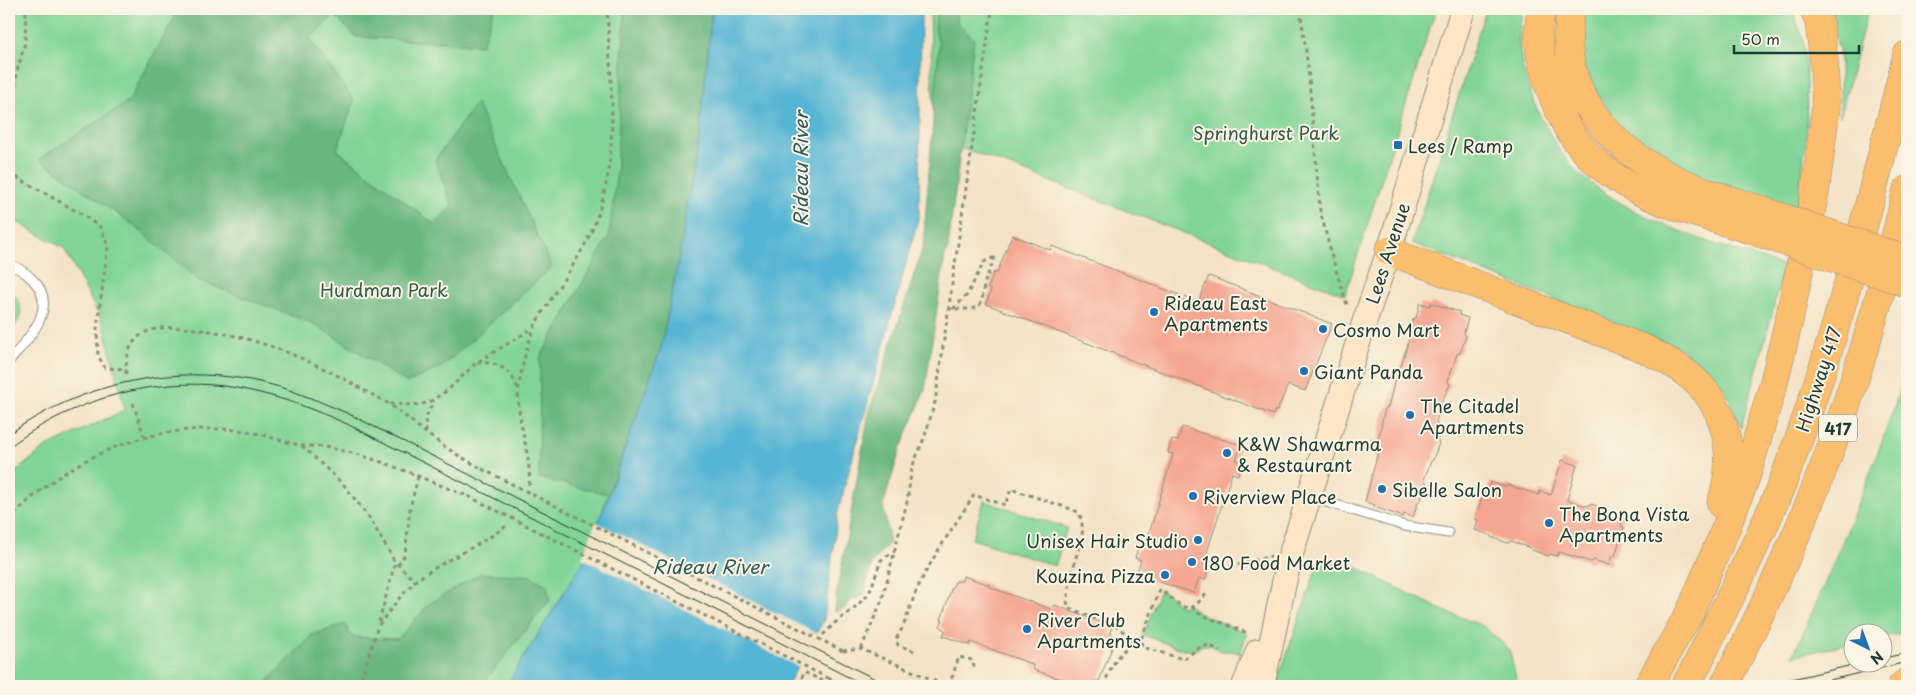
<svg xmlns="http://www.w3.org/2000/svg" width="1916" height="695" font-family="'Playpen Sans',sans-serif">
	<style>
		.green { fill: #81d497; stroke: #508866 }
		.forest { fill: #68b680; stroke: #447a5a }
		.water { fill: #56b5d4; stroke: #3a7984 }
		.pier { fill: #f4e2c6 }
		.building { fill: #f5a691 }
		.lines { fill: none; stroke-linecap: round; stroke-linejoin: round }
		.lane-casing { stroke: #8a907d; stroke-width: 11 }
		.secondary-casing { stroke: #8a907d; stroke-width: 26 }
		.highway-casing { stroke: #8a907d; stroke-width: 29 }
		.path { stroke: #8a907d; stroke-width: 3; stroke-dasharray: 4 4; stroke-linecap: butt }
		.lane { stroke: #fff; stroke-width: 9 }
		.secondary { stroke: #fde5c5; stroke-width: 24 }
		.highway { stroke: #fbbd6e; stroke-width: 28 }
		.tram { stroke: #1f3d34; stroke-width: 1 }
		.highway-bridge-casing { stroke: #8a907d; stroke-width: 29; stroke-linecap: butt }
		.path-bridge { stroke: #8a907d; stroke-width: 3; stroke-dasharray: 4 4; stroke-linecap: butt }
		.highway-bridge { stroke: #fbbd6e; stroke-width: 28 }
		.poi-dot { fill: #1f6fb2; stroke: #fcf5e5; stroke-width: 2 }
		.labels { text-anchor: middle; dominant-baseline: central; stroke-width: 4; stroke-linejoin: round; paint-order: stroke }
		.shield { fill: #fcf5e5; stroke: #617469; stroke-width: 1 }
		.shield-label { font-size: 16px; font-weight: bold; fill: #1f3d34 }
		.park-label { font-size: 18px; fill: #335b48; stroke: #fcf5e5 }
		.poi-label { font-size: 18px; fill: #1f3d34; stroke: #fcf5e5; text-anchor: start }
		.street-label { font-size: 18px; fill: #1f3d34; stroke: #fcf5e5 }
		.water-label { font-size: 19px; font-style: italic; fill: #2d5b5c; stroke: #fcf5e5 }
	</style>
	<rect width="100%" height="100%" fill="#fcf5e5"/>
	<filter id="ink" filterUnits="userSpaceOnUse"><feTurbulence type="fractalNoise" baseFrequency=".02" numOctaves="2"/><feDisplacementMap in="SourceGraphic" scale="10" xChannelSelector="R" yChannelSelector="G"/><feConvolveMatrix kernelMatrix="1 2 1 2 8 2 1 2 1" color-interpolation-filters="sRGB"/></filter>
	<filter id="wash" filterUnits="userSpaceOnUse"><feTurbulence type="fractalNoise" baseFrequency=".0096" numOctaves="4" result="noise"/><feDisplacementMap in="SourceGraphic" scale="20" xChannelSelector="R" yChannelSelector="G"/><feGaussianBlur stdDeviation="1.12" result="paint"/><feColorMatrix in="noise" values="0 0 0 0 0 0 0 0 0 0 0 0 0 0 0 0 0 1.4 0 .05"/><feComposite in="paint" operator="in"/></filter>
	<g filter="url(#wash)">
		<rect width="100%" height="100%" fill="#f4e2c6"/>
		<path class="green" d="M9,9H712L661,348L586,557L506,686H9V477L46,447L125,410L103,323L64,248L9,218Z
			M930,9H1436L1345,295L992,159L934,139Z
			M1486,9H1522C1521,19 1519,29 1519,39C1520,68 1531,100 1545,125C1555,143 1567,164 1583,177C1640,224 1714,243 1783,266L1773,310L1741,428L1724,388L1710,371L1681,349L1412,243Z
			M1583,9H1792L1803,39L1806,70L1807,130L1797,212L1712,182L1664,157L1631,136L1601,100L1582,64L1577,26Z
			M1828,9H1868L1840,117V53Z
			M9,291C27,304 22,319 9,333Z
			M1907,368V632L1884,637V632H1854L1853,643L1793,656C1835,561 1876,467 1907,368Z
			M984,501L1067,528L1055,566L972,539Z
			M1339,559L1442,610L1483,626L1509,649L1518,686H1276L1319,561Z
			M1160,590L1171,597L1181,606L1192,607L1198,613L1247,633L1240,653L1232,651H1220L1211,645H1203L1196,650H1184L1143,635Z"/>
		<path class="forest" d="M179,9H494L482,45L356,37L334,15L310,39L354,101L337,150L434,224L452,206L435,160L476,103L552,267L443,366L407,383L316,325L198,280L132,224L39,159L129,101Z
			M625,9H712L701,127L679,257L661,348L608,494L539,478L540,358L609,236L616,178Z
			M937,9H955L958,23L974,39L948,248L945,255L925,390L900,450L883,506L890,542L872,563L864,595L851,600L845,608L835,612L836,597L869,412L923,247L939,45L935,29Z
			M481,573L530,576L547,585L550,600L481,686H263L312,635L345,624L352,637L398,639L429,604Z"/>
		<path class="water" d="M712,9H921L919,216L838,511L824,620L787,686H506L586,557L661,348L679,257L701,127Z"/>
		<path class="pier" d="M596,522L819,635L801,668L582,558Z"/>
		<g id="blocks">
			<path class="building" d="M1012,235L1050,250L1052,246L1198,302L1209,276L1332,324L1305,391L1288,385L1277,411L1275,410L1273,415L986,304L991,290L988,289L994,272L997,273Z
				M1420,303L1430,306L1431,303L1460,312L1459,315L1468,318L1464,333L1466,336L1460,353L1457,354L1448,381L1450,385L1441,403L1436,422L1440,431L1437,440L1439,443L1433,460L1431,461L1424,480L1427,483L1421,500L1418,502L1413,517L1404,514L1403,517L1374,507L1375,505L1365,502L1378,452L1360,446L1378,440L1385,409L1388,407L1398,368L1401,366L1409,340L1408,336L1413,319L1416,318Z
				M1182,427L1241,445L1236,460L1242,461L1238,475L1232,473L1203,565L1209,567L1205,580L1199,578L1194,593L1136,575L1141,560L1135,558L1139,545L1145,547L1173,454L1168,453L1172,440L1178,441Z
				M1562,460L1577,465L1567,500L1587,506L1591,504L1607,509L1609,512L1624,517L1621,526L1624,527L1615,556L1612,555L1609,565L1594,560L1591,562L1559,552L1557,556L1550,554L1548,556L1532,550L1530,548L1511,541L1508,543L1491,537L1490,535L1475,530L1478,520L1475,519L1484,491H1487L1490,482L1505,487L1508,485L1539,495L1540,491L1551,495Z
				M963,576L990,585L989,587L1051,609L1055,605L1112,627L1110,632L1115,637L1114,643L1099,681L1093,682L1092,686L1072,680L1070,682L1034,670L1032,664L971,642L970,645L943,636L945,631L940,626L943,620H941L952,587L956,581H962Z"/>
		</g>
	</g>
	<g filter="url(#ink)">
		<use href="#blocks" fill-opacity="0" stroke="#8a907d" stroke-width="1"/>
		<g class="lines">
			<g class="lane-casing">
				<path id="lane" d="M9,265C18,267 25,272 32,279C61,307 28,339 9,361
					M1310,497L1405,526L1448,533"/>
			</g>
			<g class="secondary-casing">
				<path id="secondary" d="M1244,686L1258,651
					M1262,686L1289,560L1367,314L1389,251L1463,9"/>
			</g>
			<g class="highway-casing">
				<path id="highway" d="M1541,9C1540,20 1537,32 1539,43C1541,65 1549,88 1558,108C1562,116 1565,125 1570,132C1608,191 1679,208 1742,227
					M1571,9C1555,86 1606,146 1673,178C1697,190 1723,198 1749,206
					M1389,251L1645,349C1667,360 1690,372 1705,391C1731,423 1734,466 1721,504
					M1648,686L1690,612L1728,523L1746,477L1774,382L1790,316L1815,192L1826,108L1824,61L1819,22L1814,9
					M1685,686L1697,665C1730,596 1767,527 1793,455C1841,325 1873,189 1907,55
					M1724,686C1768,601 1808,514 1840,423C1867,347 1888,268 1907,190
					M1902,686L1907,682"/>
			</g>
			<path class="path" d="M372,9L374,18
				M1300,9L1308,67L1320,210L1332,257L1347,305
				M9,150L17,71L25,43L26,9
				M9,173L85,216L101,228L108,246L97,326L98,355L105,368L126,369
				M948,309H968L976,308L979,306L982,301L984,284L995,257
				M953,309L967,295L984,262L995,257
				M477,363C497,361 511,369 518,389
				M126,374C125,336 146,325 182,328C244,332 299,354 353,384C365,391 377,397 389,404C406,415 420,430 437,441C451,452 467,460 482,469
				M133,403L144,436
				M390,404L414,405L428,403L448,390L476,363L533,328
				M426,432L425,419L434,400
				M302,446L344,485L370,519L395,562L415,581C444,560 478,547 506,526
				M529,485C532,452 515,420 519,387C521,370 527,344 534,328C537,319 544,311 549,302C565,277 584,251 595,223C621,156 610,79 607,9
				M9,520C67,457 150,422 236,430C257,432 278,440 299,445C307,447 316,445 325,447C339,450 355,453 369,458C402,468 435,484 468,496
				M398,565L405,555L410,508L418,477
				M1230,567L1271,556
				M1192,607L1198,613L1247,633
				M379,622L395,563
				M823,635L837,621L851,611L867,596L871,589L881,560L895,551
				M1140,642L1146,648L1183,659C1199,650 1201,639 1220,651
				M861,649L882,600L907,502L912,467L925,436L935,402L992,9
				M843,651L861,649L947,686
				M914,651L898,645L896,639C907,623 910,603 919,585C934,554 955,525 974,495L1005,505L1011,489L1074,510L1080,514L1083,530L1070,581L1067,602L1069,608L1116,626L1124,632L1130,645
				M828,678L844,686
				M359,686L378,626L397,601L415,581
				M799,686L804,672L833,686
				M949,686L959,657L972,660L974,667
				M1103,686C1112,667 1118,647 1140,642L1160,590C1181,603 1185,620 1206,594"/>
			<use href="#lane" class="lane"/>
			<use href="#secondary" class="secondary"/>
			<use href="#highway" class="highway"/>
			<path class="tram" d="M9,434C89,378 191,359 286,389C307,396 328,405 349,414L889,686
				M9,447C75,397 165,372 247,390C281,397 313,409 345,423L866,686
				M1884,658L1907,653
				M1761,686L1866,662
				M1804,686L1907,662"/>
			<g class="highway-bridge-casing">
				<path id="highway-bridge" d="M1749,206L1907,260
					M1742,227L1907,283"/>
			</g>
			<path class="path-bridge" d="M482,469L843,651
				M468,496L828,678"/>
			<use href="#highway-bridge" class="highway-bridge"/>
		</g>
	</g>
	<g class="poi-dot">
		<rect x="1393" y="140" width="10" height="10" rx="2.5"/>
		<circle cx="1154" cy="312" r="5"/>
		<circle cx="1323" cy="329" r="5"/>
		<circle cx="1304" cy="371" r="5"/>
		<circle cx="1410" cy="415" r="5"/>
		<circle cx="1227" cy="453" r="5"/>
		<circle cx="1382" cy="489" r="5"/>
		<circle cx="1193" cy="496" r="5"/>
		<circle cx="1549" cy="523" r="5"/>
		<circle cx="1198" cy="540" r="5"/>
		<circle cx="1192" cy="562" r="5"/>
		<circle cx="1165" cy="575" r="5"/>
		<circle cx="1027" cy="629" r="5"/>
	</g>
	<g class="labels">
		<rect class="shield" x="1819" y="414.5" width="38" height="27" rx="4"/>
		<g class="shield-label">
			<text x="1838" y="428">417</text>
		</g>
		<g class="park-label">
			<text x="1266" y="132">Springhurst Park</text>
			<text x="384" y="289">Hurdman Park</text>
		</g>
		<g class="poi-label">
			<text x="1408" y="145">Lees / Ramp</text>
			<text x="1164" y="302">Rideau East<tspan x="1164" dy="21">Apartments</tspan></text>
			<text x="1333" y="329">Cosmo Mart</text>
			<text x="1314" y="371">Giant Panda</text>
			<text x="1420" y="405">The Citadel<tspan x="1420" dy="21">Apartments</tspan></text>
			<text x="1237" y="443">K&amp;W Shawarma<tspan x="1237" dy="21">&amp; Restaurant</tspan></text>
			<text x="1392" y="489">Sibelle Salon</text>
			<text x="1203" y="496">Riverview Place</text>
			<text x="1559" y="513">The Bona Vista<tspan x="1559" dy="21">Apartments</tspan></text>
			<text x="1188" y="540" text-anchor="end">Unisex Hair Studio</text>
			<text x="1202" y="562">180 Food Market</text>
			<text x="1155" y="575" text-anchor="end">Kouzina Pizza</text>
			<text x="1037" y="619">River Club<tspan x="1037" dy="21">Apartments</tspan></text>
		</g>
		<g class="street-label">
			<text transform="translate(1387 253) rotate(-72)">Lees Avenue</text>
			<text transform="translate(1818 379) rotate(-72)">Highway 417</text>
		</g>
		<g class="water-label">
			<text transform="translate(800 169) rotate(-90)">Rideau River</text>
			<text x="710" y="566">Rideau River</text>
		</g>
	</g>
	<rect width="1916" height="695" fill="none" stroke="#fcf5e5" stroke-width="30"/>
	<g transform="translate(1868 648) rotate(138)"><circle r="24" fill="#fcf5e5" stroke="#a4ab9e"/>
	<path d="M0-4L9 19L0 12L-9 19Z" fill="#1f6fb2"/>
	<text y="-8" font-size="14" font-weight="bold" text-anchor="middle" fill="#1f3d34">N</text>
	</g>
	<path d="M1734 45v8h125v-8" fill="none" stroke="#1f3d34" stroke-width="2.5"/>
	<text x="1741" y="45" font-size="15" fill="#1f3d34" stroke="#fcf5e5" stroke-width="4" paint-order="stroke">50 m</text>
</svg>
